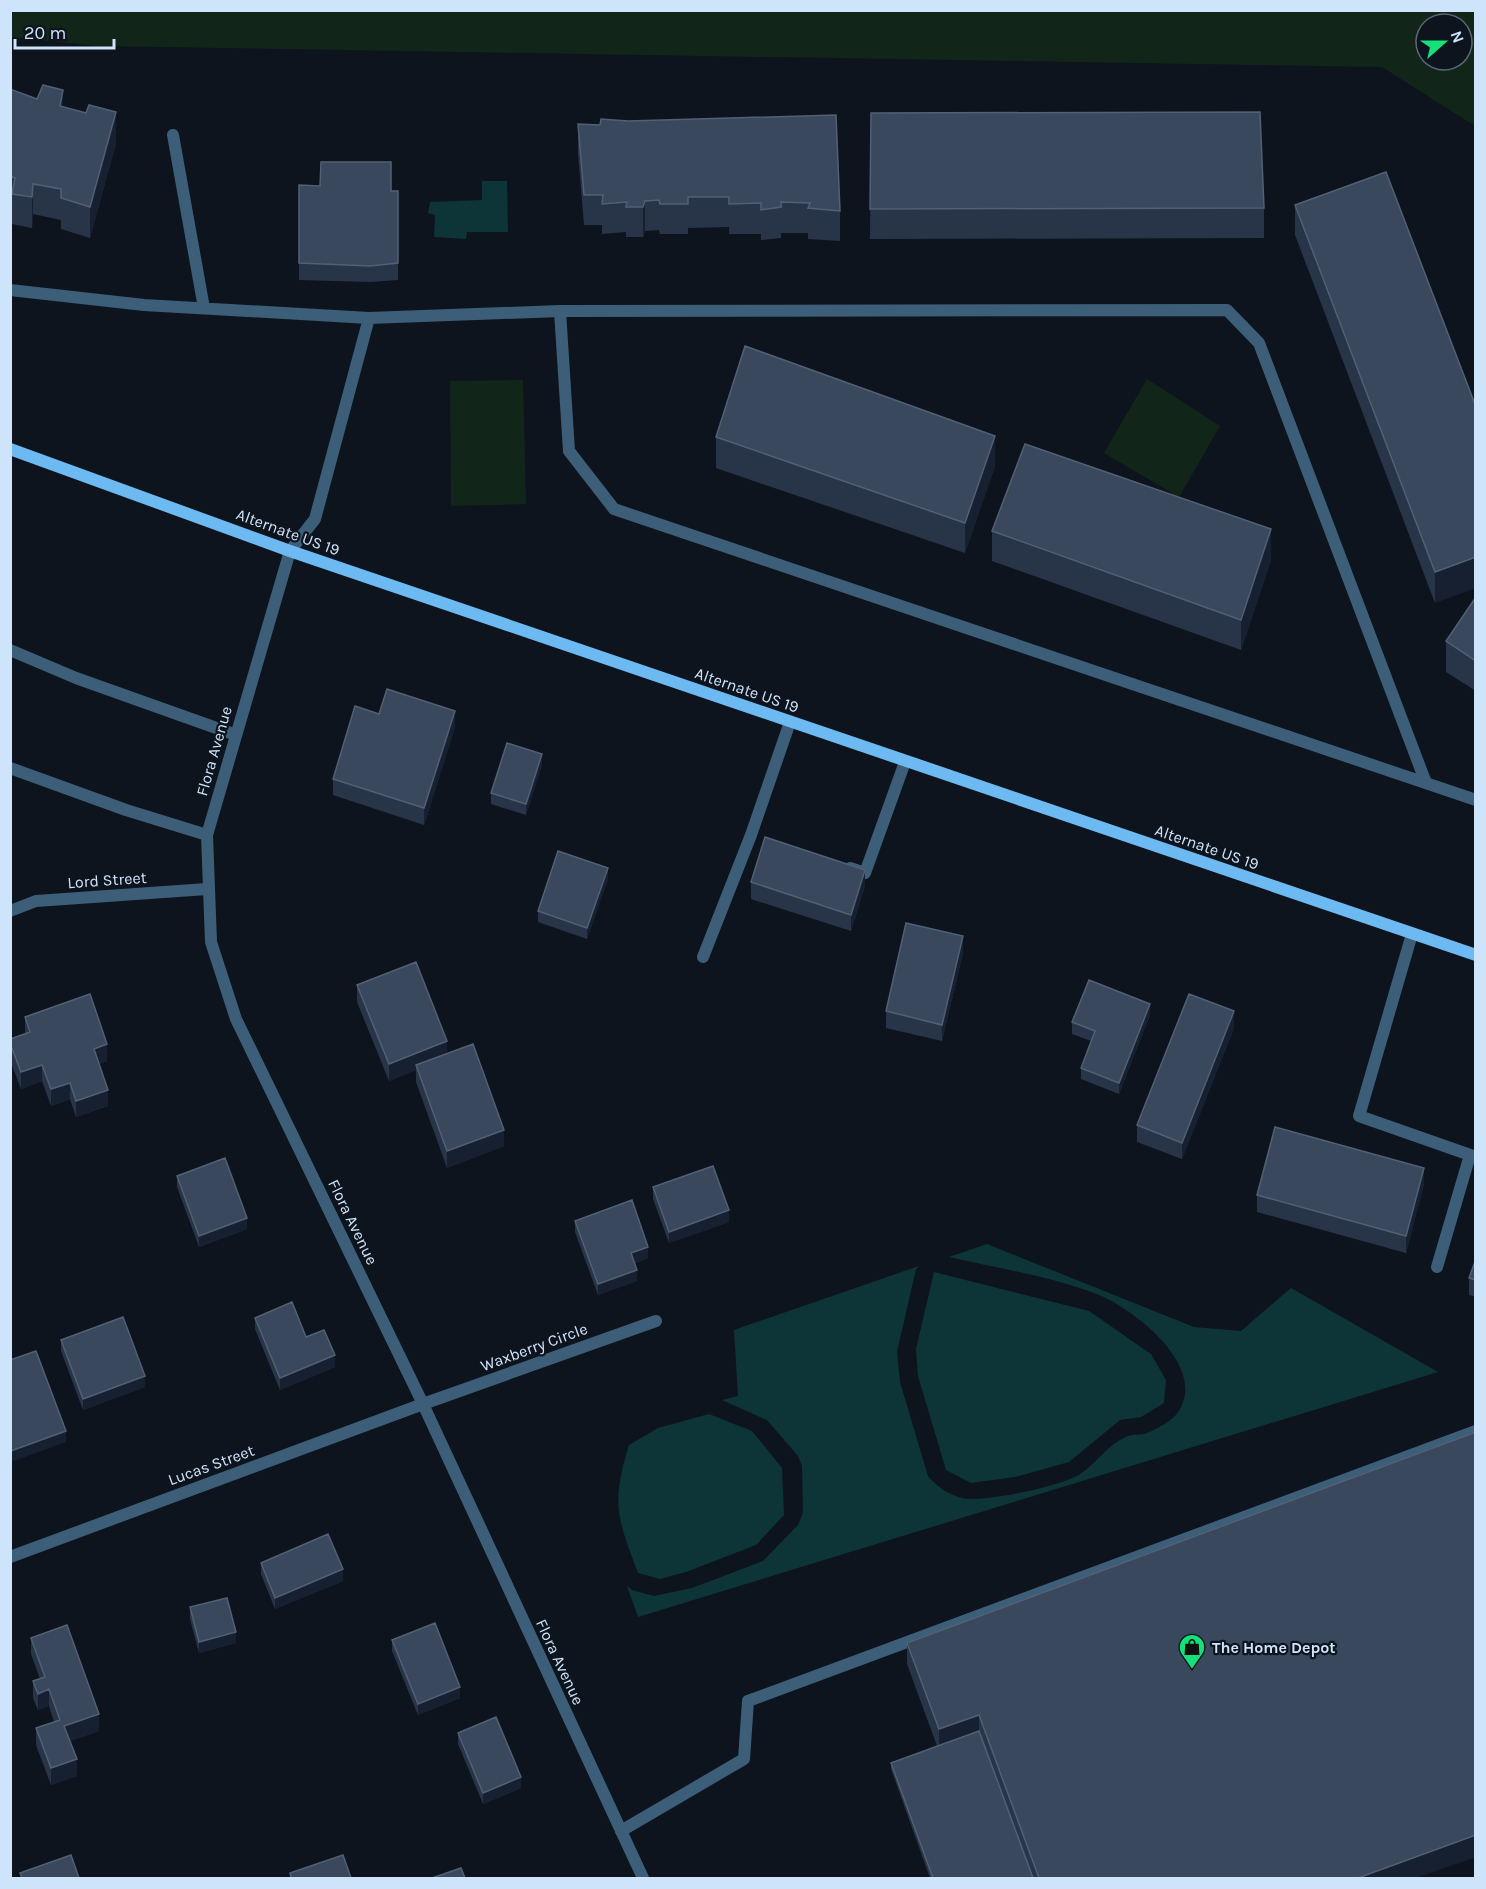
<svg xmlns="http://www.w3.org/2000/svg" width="1486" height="1889" font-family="Karla,sans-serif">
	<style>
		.green { fill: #112619; fill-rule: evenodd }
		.water { fill: #0d3537 }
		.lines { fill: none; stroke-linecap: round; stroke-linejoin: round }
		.service { stroke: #3d5e78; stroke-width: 12 }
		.minor { stroke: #3d5e78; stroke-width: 12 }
		.tertiary { stroke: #3d5e78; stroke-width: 12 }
		.secondary { stroke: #6dbaf2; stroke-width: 12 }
		.wall { fill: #283549 }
		.shaded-wall { fill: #162030 }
		.building { fill: #39485c; stroke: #516075; stroke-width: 1.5 }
		.labels { text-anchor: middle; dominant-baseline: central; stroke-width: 4.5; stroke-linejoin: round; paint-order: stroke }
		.street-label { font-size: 16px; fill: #cee4fb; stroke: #0e141d }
		.poi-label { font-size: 16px; font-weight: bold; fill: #cee4fb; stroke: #0e141d; text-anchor: start }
	</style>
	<rect width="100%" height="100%" fill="#0e141d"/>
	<path class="green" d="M10,11H1475V126L1382,67L97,46L11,37ZM1426,24H1462V60H1426Z
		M1147,379L1220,426L1179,497L1104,453Z
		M523,380L526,504L451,506L450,381Z"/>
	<path class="water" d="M482,181H507L508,232H467L466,239L434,237L435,215L428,213L430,202L482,200Z
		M987,1244L1194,1327L1241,1331L1291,1288L1438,1372L638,1617L627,1586L632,1590L654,1596L692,1588L763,1561L798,1525L803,1513L802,1466L798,1456L767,1420L722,1400L738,1396L734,1330L919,1266L916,1269L897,1352L900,1382L928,1476C936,1486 949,1495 962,1498C982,1503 1063,1486 1080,1474C1096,1464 1108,1444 1126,1437C1131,1434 1138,1435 1144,1434C1153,1431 1168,1423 1175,1416C1214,1370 1133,1307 1094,1293C1048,1276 997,1268 949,1257Z
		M934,1272L1089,1311L1151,1354L1166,1380L1164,1403L1141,1417L1120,1420L1069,1462L1015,1477L971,1483L946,1470L918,1376L916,1349Z
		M709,1414L752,1431L782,1468L784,1515L756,1545L686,1572L660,1579L638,1573C617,1517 611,1504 629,1445L658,1428Z"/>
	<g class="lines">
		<path class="service" d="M173,135L204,308
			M10,290L144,305L369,318L315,519L290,551
			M560,311L1227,310L1259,343L1426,783
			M369,318L560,311L569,451L614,509L1476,800
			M10,650L76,678L236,735
			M10,768L126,810L207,835
			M850,868L865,873L905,762
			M1412,934L1359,1116L1476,1157
			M703,957L751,835L790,722
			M1437,1267L1470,1155
			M621,1831L744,1759L748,1701L1476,1431"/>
		<path class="minor" d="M10,911L36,901L207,889
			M10,1557L423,1404L656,1321"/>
		<path class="tertiary" d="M290,551L207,835L211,942L236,1019L423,1404L643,1878"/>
		<path class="secondary" d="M10,449L290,551L1476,955"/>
	</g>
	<path class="wall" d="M10,89L37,99L63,107L116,143L90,238L61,229V220L33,214L32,228L12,224V207L10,206Z
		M871,113L1264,208V238L870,239Z
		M578,124L840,211V241L808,239V233H781V238L761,240V234H729V227L688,228V234H660L659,230L645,231L643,237H626V232L602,234V225H584L578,154Z
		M299,185L398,191V280L370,282L299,280Z
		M1295,205L1476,407L1435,603L1295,235Z
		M716,437L995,466L965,553L716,468Z
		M992,531L1271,560L1241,650L992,561Z
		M1476,597V691L1446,672V641Z
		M455,727L424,825L333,795V779Z
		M542,765L526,815L491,804V793Z
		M608,879L587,939L538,922V911Z
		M751,882L865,886L851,931L751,899Z
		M963,953L942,1041L886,1028V1011Z
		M357,985L447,1054L504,1146L447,1168L416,1082V1070L389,1081L357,1002Z
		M1150,1015L1119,1094L1081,1079V1068L1091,1041L1072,1034V1022Z
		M25,1017L107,1061L99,1064L108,1106L76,1117L70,1099L51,1106L42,1081L21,1089L10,1060V1039L25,1034Z
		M1234,1028L1182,1159L1137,1142V1125Z
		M177,1176L247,1229L199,1247L177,1187Z
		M1424,1184L1406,1253L1257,1212V1195Z
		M653,1187L729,1222L669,1243L653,1199Z
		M575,1221L648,1258L635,1263L637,1281L598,1295L575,1232Z
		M1476,1259V1297L1469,1295V1278Z
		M255,1318L306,1337L335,1367L280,1390L255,1329Z
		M61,1340L145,1387L83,1410L61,1351Z
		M261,1563L343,1581L275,1609L261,1574Z
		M190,1607L236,1643L199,1653L190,1619Z
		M31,1638L99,1731L70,1741L77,1776L51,1785L36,1745V1728L54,1722L49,1706L38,1710L33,1698V1681L40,1679L31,1654Z
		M392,1640L460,1698L418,1715L392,1651Z
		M907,1643L1416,1878H930L891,1769V1763L937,1746L907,1664Z
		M458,1733L521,1788L483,1804L458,1744Z"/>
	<path class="shaded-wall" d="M63,90V120L60,106Z
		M116,112V143L90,238V207Z
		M33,184V214L32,228V197Z
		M645,201V231L643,237V207Z
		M995,436V466L965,553V523Z
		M1271,529V560L1241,650V620Z
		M1476,557V588L1435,603V572Z
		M455,711V727L424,825V808Z
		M542,754V765L526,815V804Z
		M608,868V879L587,939V928Z
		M865,870V886L851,931V915Z
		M963,936V953L942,1041V1025Z
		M1150,1004V1015L1119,1094V1083Z
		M1234,1011V1028L1182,1159V1143Z
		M447,1041V1057L416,1065V1070L389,1081V1064Z
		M107,1044V1061L94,1066V1049Z
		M42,1065V1081L21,1089V1072Z
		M70,1083V1099L51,1106V1089Z
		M108,1090V1106L76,1117V1101Z
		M504,1130V1146L447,1168V1151Z
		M1424,1168V1184L1406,1253V1236Z
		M729,1210V1222L669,1243V1232Z
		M247,1218V1229L199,1247V1236Z
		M648,1247V1258L631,1264V1253Z
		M637,1270V1281L598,1295V1284Z
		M335,1355V1367L280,1390V1378Z
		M145,1376V1387L83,1410V1399Z
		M66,1431V1442L11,1462V1451Z
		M343,1569V1581L275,1609V1598Z
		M236,1632V1643L199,1653V1642Z
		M460,1687V1698L418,1715V1704Z
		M49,1689V1706L38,1710V1694Z
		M99,1714V1731L64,1743V1726Z
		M979,1715V1737L939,1751V1729Z
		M77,1759V1776L51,1785V1768Z
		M521,1777V1788L483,1804V1793Z
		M1476,1835V1857L1416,1878H1358Z"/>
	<path class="building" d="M43,85L63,90L60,106L86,113L89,105L116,112L90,207L61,198V189L33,184L32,197L12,194L15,178L10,176V89L37,99Z
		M1260,112L1264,208L870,209L871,113Z
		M836,115L840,211L808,208L810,203L781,202V207L761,210V203L729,204V197H688V204H660L659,200L645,201L643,207H626L627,202L602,204L603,195H584L578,124L600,125L601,119L628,121Z
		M321,162H391V191H398V263L370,266L299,263V185L320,186Z
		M1386,172L1476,407V557L1435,572L1295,205Z
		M745,346L995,436L965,523L716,437Z
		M1025,444L1271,529L1241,620L992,531Z
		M1476,597V661L1446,641Z
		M387,689L455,711L424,808L333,779L355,706L379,714Z
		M507,743L542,754L526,804L491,793Z
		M765,837L865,870L851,915L751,882Z
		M558,851L608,868L587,928L538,911Z
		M906,923L963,936L942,1025L886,1011Z
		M416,962L447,1041L389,1064L357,985Z
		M1089,980L1150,1004L1119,1083L1081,1068L1095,1031L1072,1022Z
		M90,994L107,1044L94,1049L108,1090L76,1101L70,1083L51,1089L42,1065L21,1072L10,1043V1039L30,1032L25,1017Z
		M1189,994L1234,1011L1182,1143L1137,1125Z
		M473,1044L504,1130L447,1151L416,1065Z
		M1275,1127L1424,1168L1406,1236L1257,1195Z
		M225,1158L247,1218L199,1236L177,1176Z
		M713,1166L729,1210L669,1232L653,1187Z
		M632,1200L648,1247L631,1253L637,1270L598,1284L575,1221Z
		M1476,1259V1280L1469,1278Z
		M292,1302L306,1337L324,1330L335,1355L280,1378L255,1318Z
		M123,1317L145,1376L83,1399L61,1340Z
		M36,1351L66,1431L11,1451L10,1360Z
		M1476,1432V1835L1358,1878H1039L979,1715L939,1729L907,1643Z
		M328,1534L343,1569L275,1598L261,1563Z
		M227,1598L236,1632L199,1642L190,1607Z
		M435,1623L460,1687L418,1704L392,1640Z
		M67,1625L99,1714L64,1726L77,1759L51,1768L36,1728L60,1720L49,1689L38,1694L33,1681L45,1677L31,1638Z
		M496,1717L521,1777L483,1793L458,1733Z
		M979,1731L1033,1878H933L891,1763Z
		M71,1855L79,1878H22L20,1873Z
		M343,1855L351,1878H291L290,1873Z
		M461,1868L465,1878H432Z"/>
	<defs>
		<g id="shop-pin" transform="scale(1.35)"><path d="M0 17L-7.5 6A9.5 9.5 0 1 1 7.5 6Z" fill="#14e179" stroke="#0e141d"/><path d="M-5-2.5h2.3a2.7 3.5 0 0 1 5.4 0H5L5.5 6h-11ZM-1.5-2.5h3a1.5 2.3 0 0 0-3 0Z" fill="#111"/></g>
	</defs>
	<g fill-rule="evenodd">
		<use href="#shop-pin" x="1192" y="1647"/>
	</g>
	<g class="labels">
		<g class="street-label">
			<text transform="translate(288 532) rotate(20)">Alternate US 19</text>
			<text transform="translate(747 690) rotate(19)">Alternate US 19</text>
			<text transform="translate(214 751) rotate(-74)">Flora Avenue</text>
			<text transform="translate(1207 847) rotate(19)">Alternate US 19</text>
			<text transform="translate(107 880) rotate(-4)">Lord Street</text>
			<text transform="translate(353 1222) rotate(64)">Flora Avenue</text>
			<text transform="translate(534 1347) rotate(-20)">Waxberry Circle</text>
			<text transform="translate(211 1465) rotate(-20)">Lucas Street</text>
			<text transform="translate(560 1662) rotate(65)">Flora Avenue</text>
		</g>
		<g class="poi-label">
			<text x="1212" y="1647">The Home Depot</text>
		</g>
	</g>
	<rect width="1486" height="1889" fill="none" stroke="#cee4fb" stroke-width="24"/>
	<g transform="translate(1444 42) rotate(69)"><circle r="28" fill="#0e141d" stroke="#5b6776" stroke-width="1.5"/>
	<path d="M0-4.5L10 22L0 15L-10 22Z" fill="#14e179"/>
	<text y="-9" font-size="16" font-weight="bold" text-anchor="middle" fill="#cee4fb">N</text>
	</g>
	<path d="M15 39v9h99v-9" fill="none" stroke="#cee4fb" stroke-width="3"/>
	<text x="24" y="39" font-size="18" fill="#cee4fb" stroke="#0e141d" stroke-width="4.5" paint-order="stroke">20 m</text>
</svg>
